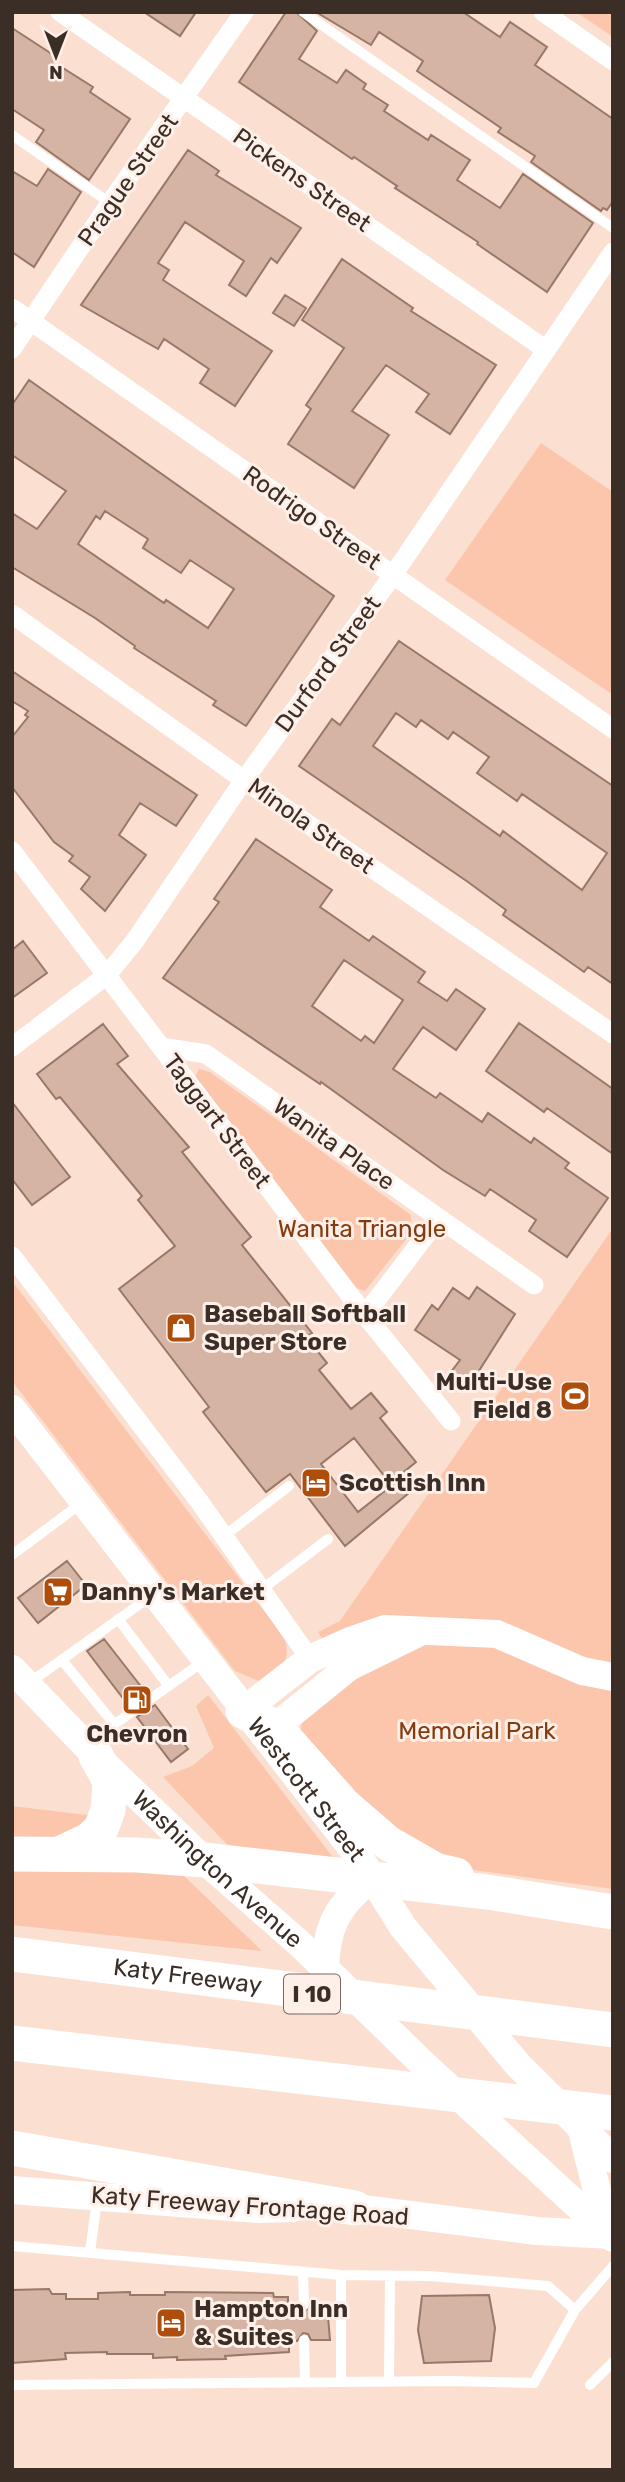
<svg xmlns="http://www.w3.org/2000/svg" width="625" height="2482" font-family="Rubik,sans-serif">
	<style>
		.green { fill: #fbc6ac }
		.building { fill: #d5b4a4; stroke: #977869; stroke-width: 2; fill-rule: evenodd }
		.lines { fill: none; stroke-linecap: round; stroke-linejoin: round }
		.lane { stroke: #fff; stroke-width: 10 }
		.street { stroke: #fff; stroke-width: 19 }
		.secondary { stroke: #fff; stroke-width: 28 }
		.highway { stroke: #fff; stroke-width: 35 }
		.labels { text-anchor: middle; dominant-baseline: central; stroke-width: 6; stroke-linejoin: round; paint-order: stroke }
		.shield { fill: #feefe9; stroke: #766861; stroke-width: 2 }
		.shield-label { font-size: 23px; font-weight: bold; fill: #3b2e27 }
		.street-label { font-size: 24px; fill: #3b2e27; stroke: #feefe9 }
		.park-label { font-size: 24px; fill: #843b0e; stroke: #feefe9 }
		.poi-label { font-size: 24px; font-weight: bold; fill: #3b2e27; stroke: #feefe9; text-anchor: start }
	</style>
	<rect width="100%" height="100%" fill="#fbdfd1"/>
	<path class="green" d="M576,12H613V37Z
		M541,443L613,492V695L445,580Z
		M199,1069L210,1072L411,1215L412,1232L365,1291L356,1288L195,1077Z
		M613,1228V1889L452,1867L420,1856L300,1737L302,1721L349,1683L318,1632L340,1621Z
		M12,1281L284,1637C293,1663 279,1670 259,1681L235,1671L12,1381Z
		M208,1695L335,1860L237,1855L163,1777L192,1766L214,1748L196,1706Z
		M12,1806L95,1816L73,1837L12,1843Z
		M12,1866L182,1874L262,1951L12,1925Z"/>
	<path class="building" d="M144,12H196L180,36Z
		M286,12H296L317,31L299,59L337,83L346,70L366,84L363,89L388,105L384,111L428,140L431,135L470,160L457,180L500,208L523,174L593,223L547,292L477,244L478,242L395,188L397,186L354,157L352,159L239,82Z
		M316,12H463L500,37L510,22L547,47L535,65L613,119V201L607,210L603,208L601,211L531,162L535,156L498,132L501,128L417,71L423,61L379,32L371,45Z
		M12,28L58,58L55,63L93,87L90,92L130,119L89,180L36,142L44,130L12,109Z
		M188,150L219,171L216,175L301,228L277,263L271,258L246,296L229,285L244,261L185,222L158,263L169,270L163,280L272,351L235,406L200,383L209,369L164,339L158,349L81,305Z
		M48,169L81,192L34,267L12,252V171L37,186Z
		M342,259L413,308L411,311L496,365L450,434L416,412L429,394L386,365L352,411L389,435L354,488L288,444L311,409L306,405L344,348L302,320Z
		M285,295L306,308L294,326L273,313Z
		M29,380L334,596L246,726L213,705L216,701L134,648L135,646L95,618L12,567V513L37,529L66,491L12,455V405ZM105,511L148,539L143,548L181,573L190,560L234,589L208,628L166,600L164,603L78,544L96,516L100,519Z
		M399,641L613,786V984L588,967L584,972L553,950L503,915L506,910L468,882L299,766L332,719L340,725ZM396,713L416,727L421,720L448,739L453,732L489,757L477,773L517,801L522,794L607,853L582,890L503,831L500,836L373,746Z
		M12,671L197,795L176,826L140,803L119,835L146,855L105,911L81,889L90,877L69,861L73,856L54,842L12,787V737L28,717L25,715L28,711L12,701Z
		M256,839L332,890L320,907L369,941L373,936L425,972L418,982L447,1001L456,989L485,1009L456,1050L423,1027L393,1069L436,1098L440,1093L482,1122L488,1113L531,1143L534,1138L569,1163L565,1168L608,1198L567,1257L529,1231L536,1220L490,1189L485,1196L443,1170L321,1082L320,1084L163,978L219,902L214,899ZM344,960L403,1000L374,1043L365,1036L361,1041L312,1006Z
		M23,941L47,973L12,998V950Z
		M519,1023L613,1089V1154L547,1108L544,1112L486,1071Z
		M103,1024L128,1056L117,1064L189,1147L182,1152L251,1237L242,1245L312,1333L306,1337L327,1363L319,1370L351,1409L371,1393L387,1412L380,1418L416,1462L390,1483L354,1438L321,1464L358,1512L400,1479L410,1492L345,1546L290,1474L266,1492L203,1412L209,1407L119,1289L175,1246L138,1200L142,1196L60,1097L56,1099L37,1074Z
		M12,1102L70,1177L32,1205L12,1179Z
		M477,1287L515,1314L470,1385L451,1372L460,1360L415,1330L432,1305L438,1310L453,1288L469,1299Z
		M67,1561L86,1585L38,1623L18,1598Z
		M104,1639L146,1693L128,1705L87,1651Z
		M155,1705L188,1749L171,1762L137,1717Z
		M49,2289L52,2294H66V2299H98V2293L130,2292V2295H165V2292L273,2293L274,2297H288V2306H297L304,2312L311,2305H327L330,2340H311L308,2334L303,2333L297,2341H289V2352L225,2356L226,2359L177,2360V2357L153,2358V2354H107V2352L65,2353L66,2359L12,2363V2290Z
		M489,2295L495,2328L491,2361L424,2363L418,2330L422,2296Z"/>
	<g class="lines">
		<path class="lane" d="M303,12L613,228
			M12,135L110,203
			M224,1536L289,1486
			M12,1555L83,1502
			M261,1590L328,1539
			M118,1619L168,1685
			M62,1660L114,1724
			M29,1683L154,1594
			M88,1743L204,1661
			M12,2246L341,2275L429,2276L548,2286L575,2310
			M90,2252L97,2200
			M303,2272L304,2305
			M341,2275V2382
			M304,2340L305,2382
			M389,2381L390,2276
			M12,2385L451,2381L534,2383L575,2310L613,2266
			M590,2385L613,2362"/>
		<path class="street" d="M60,12L545,349
			M543,12L613,61
			M12,308L613,729
			M12,349L110,203L244,12
			M12,614L244,780L613,1034
			M12,851L365,1315L451,1421
			M12,1047L107,975L134,942L244,780L393,575L613,252
			M161,1047L206,1054L534,1285
			M12,1256L199,1501L310,1659
			M365,1315L439,1218"/>
		<g class="secondary">
			<path id="s1" d="M12,1409L361,1860L403,1927L518,2065L613,2159"/>
			<path id="s2" d="M12,1669L96,1756L204,1860L300,1944L421,2062L613,2238"/>
			<path d="M243,1711L310,1659L350,1641L385,1629L497,1634L582,1671L613,1677"/>
			<path d="M275,1727L349,1667L420,1632"/>
			<path d="M325,1969C326,1928 337,1905 370,1880"/>
			<path d="M582,2131L608,2235"/>
			<path d="M12,2190L258,2209L293,2208"/>
			<path d="M334,2208H355L537,2231L613,2235"/>
		</g>
		<g class="highway">
			<path d="M243,1711L275,1727L344,1805L388,1843L435,1870L456,1875"/>
			<path d="M61,1853L89,1840L101,1829L108,1810L110,1781L96,1756"/>
			<path d="M12,1854L137,1855L204,1860L487,1892L613,1912"/>
			<path id="s3" d="M12,1954L613,2030"/>
			<path d="M12,2043L613,2113"/>
			<path d="M12,2148L355,2208"/>
		</g>
	</g>
	<defs>
		<g id="shop-square" transform="scale(1.575)"><rect x="-9" y="-9" width="18" height="18" rx="4" fill="#af4d0d" stroke="#feefe9"/><path d="M-5-2.5h2.3a2.7 3.5 0 0 1 5.4 0H5L5.5 6h-11ZM-1.5-2.5h3a1.5 2.3 0 0 0-3 0Z" fill="#fff"/></g>
		<g id="stadium-square" transform="scale(1.575)"><rect x="-9" y="-9" width="18" height="18" rx="4" fill="#af4d0d" stroke="#feefe9"/><path d="M0-5a6.5 5 0 1 0 0 10a6.5 5 0 1 0 0-10ZM-3.5-1.8h7v3.6h-7Z" fill="#fff"/></g>
		<g id="hotel-square" transform="scale(1.575)"><rect x="-9" y="-9" width="18" height="18" rx="4" fill="#af4d0d" stroke="#feefe9"/><path d="M-6-4.5h1.5V1H6V5H4.5V3h-9V5H-6ZM-4 0a1.8 1.8 0 1 1 3.6 0ZM.5 0V-2.5h3Q6-2.5 6 0Z" fill="#fff"/></g>
		<g id="supermarket-square" transform="scale(1.575)"><rect x="-9" y="-9" width="18" height="18" rx="4" fill="#af4d0d" stroke="#feefe9"/><path d="M-6-5.5h2.5l.6 2H6L4.5 2H-2.5L-4.4-4H-6ZM-1.5 3.2a1.3 1.3 0 1 0 .1 0ZM3 3.2a1.3 1.3 0 1 0 .1 0Z" fill="#fff"/></g>
		<g id="fuel-square" transform="scale(1.575)"><rect x="-9" y="-9" width="18" height="18" rx="4" fill="#af4d0d" stroke="#feefe9"/><path d="M-5.5-6h7V0h2V4h1.3V-2.5L3-4.5l.8-.8L6-3V5H2.5V1h-1V6h-7ZM-4.2-4.7v3.2H.2V-4.7Z" fill="#fff"/></g>
	</defs>
	<g fill-rule="evenodd">
		<use href="#shop-square" x="181" y="1328"/>
		<use href="#stadium-square" x="575" y="1396"/>
		<use href="#hotel-square" x="316" y="1483"/>
		<use href="#supermarket-square" x="58" y="1592"/>
		<use href="#fuel-square" x="137" y="1700"/>
		<use href="#hotel-square" x="171" y="2323"/>
	</g>
	<g class="labels">
		<rect class="shield" x="284" y="1974.5" width="56" height="39" rx="5"/>
		<g class="shield-label">
			<text x="312" y="1994">I 10</text>
		</g>
		<g class="street-label">
			<text transform="translate(128 180) rotate(-55)">Prague Street</text>
			<text transform="translate(302 180) rotate(35)">Pickens Street</text>
			<text transform="translate(312 518) rotate(35)">Rodrigo Street</text>
			<text transform="translate(328 664) rotate(-54)">Durford Street</text>
			<text transform="translate(311 826) rotate(35)">Minola Street</text>
			<text transform="translate(217 1121) rotate(53)">Taggart Street</text>
			<text transform="translate(334 1144) rotate(35)">Wanita Place</text>
			<text stroke="none"><textPath href="#s1" startOffset="481">Westcott Street</textPath></text>
			<text stroke="none"><textPath href="#s2" startOffset="287">Washington Avenue</textPath></text>
			<text stroke="none"><textPath href="#s3" startOffset="177">Katy Freeway</textPath></text>
			<text transform="translate(250 2206) rotate(4)">Katy Freeway Frontage Road</text>
		</g>
		<g class="park-label">
			<text x="362" y="1229">Wanita Triangle</text>
			<text x="477" y="1731">Memorial Park</text>
		</g>
		<g class="poi-label">
			<text x="204" y="1314">Baseball Softball<tspan x="204" dy="28">Super Store</tspan></text>
			<text x="552" y="1382" text-anchor="end">Multi-Use<tspan x="552" dy="28">Field 8</tspan></text>
			<text x="339" y="1483">Scottish Inn</text>
			<text x="81" y="1592">Danny's Market</text>
			<text x="137" y="1734" text-anchor="middle">Chevron</text>
			<text x="194" y="2309">Hampton Inn<tspan x="194" dy="28">&amp; Suites</tspan></text>
		</g>
	</g>
	<rect width="625" height="2482" fill="none" stroke="#3b2e27" stroke-width="28"/>
	<g transform="translate(56 56) rotate(180)" stroke="#feefe9" stroke-width="5" paint-order="stroke">
	<path d="M0-5L12 26L0 18L-12 26Z" fill="#3b2e27"/>
	<text y="-10" font-size="19" font-weight="bold" text-anchor="middle" fill="#3b2e27">N</text>
	</g>
</svg>
